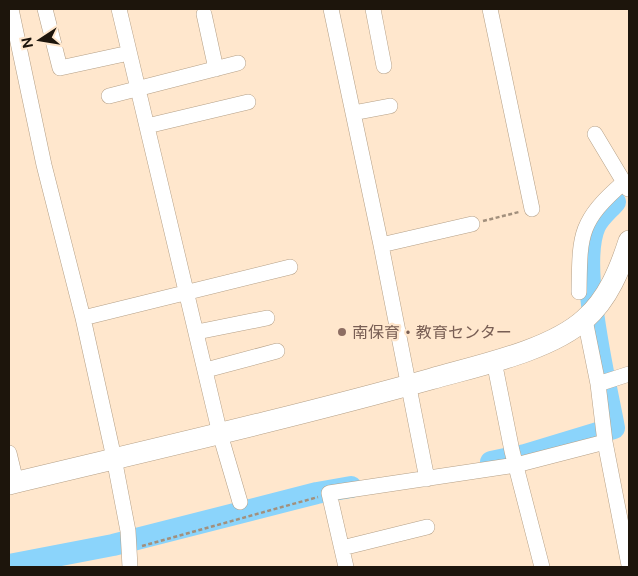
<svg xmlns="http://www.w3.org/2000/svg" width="638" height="576" font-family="'Public Sans','Noto Sans JP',sans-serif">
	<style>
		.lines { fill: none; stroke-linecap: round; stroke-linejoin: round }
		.river { stroke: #8bd4fb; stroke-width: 22 }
		.street-casing { stroke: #b5a087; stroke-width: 16 }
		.secondary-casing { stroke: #b5a087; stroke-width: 22 }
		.path { stroke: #a2907d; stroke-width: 2.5; stroke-dasharray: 4 2.5; stroke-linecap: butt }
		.street { stroke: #fff; stroke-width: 15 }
		.secondary { stroke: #fff; stroke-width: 21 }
		.education-dot { fill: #8d6e63; stroke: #ffe7cd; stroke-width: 2 }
		.labels { text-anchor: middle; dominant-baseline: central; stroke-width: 4.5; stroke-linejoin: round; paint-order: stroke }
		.education-label { font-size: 16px; fill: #785e54; stroke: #ffe7cd; text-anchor: start }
	</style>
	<rect width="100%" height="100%" fill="#ffe7cd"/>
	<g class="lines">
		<path class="river" d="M491,462L525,455L614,428C606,384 577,265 595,226C599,217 609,209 615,202
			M9,565L113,545L317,493L351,487"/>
		<g class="street-casing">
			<path id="street" d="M11,9L44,165L83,318L114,458L128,531L130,567
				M45,9L60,68L129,53
				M119,9L220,434L240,502
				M331,9L381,245L427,479
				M373,9L384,66
				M490,9L532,209
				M204,14L216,69
				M109,96L238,63
				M353,113L390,106
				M147,126L248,102
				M595,134L628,189
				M381,245L472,224
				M579,292C580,236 578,222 623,183
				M83,318L290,267
				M585,320L598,384L605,442L629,565
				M197,332L267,318
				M494,361L512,451L542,567
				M206,370L277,351
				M598,384L629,374
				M9,453L16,482
				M342,548L427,527
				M346,567L329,493L516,465L605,442"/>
		</g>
		<g class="secondary-casing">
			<path id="secondary" d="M9,484C150,450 291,418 431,379C476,366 550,351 585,319C608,299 620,269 629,241"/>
		</g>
		<path class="path" d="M483,221L519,212
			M142,546L318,497"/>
		<use href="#street" class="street"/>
		<use href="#secondary" class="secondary"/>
	</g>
	<circle class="education-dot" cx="342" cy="332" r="5"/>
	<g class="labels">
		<g class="education-label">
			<text x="352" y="332">南保育・教育センター</text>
		</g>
	</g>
	<rect width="638" height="576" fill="none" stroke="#1d150c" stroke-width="20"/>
	<g transform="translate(40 40) rotate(258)" stroke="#ffe7cd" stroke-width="4" paint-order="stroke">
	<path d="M0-4L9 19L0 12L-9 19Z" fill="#1d150c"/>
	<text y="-8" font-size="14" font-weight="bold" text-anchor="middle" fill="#1d150c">N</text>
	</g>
</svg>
